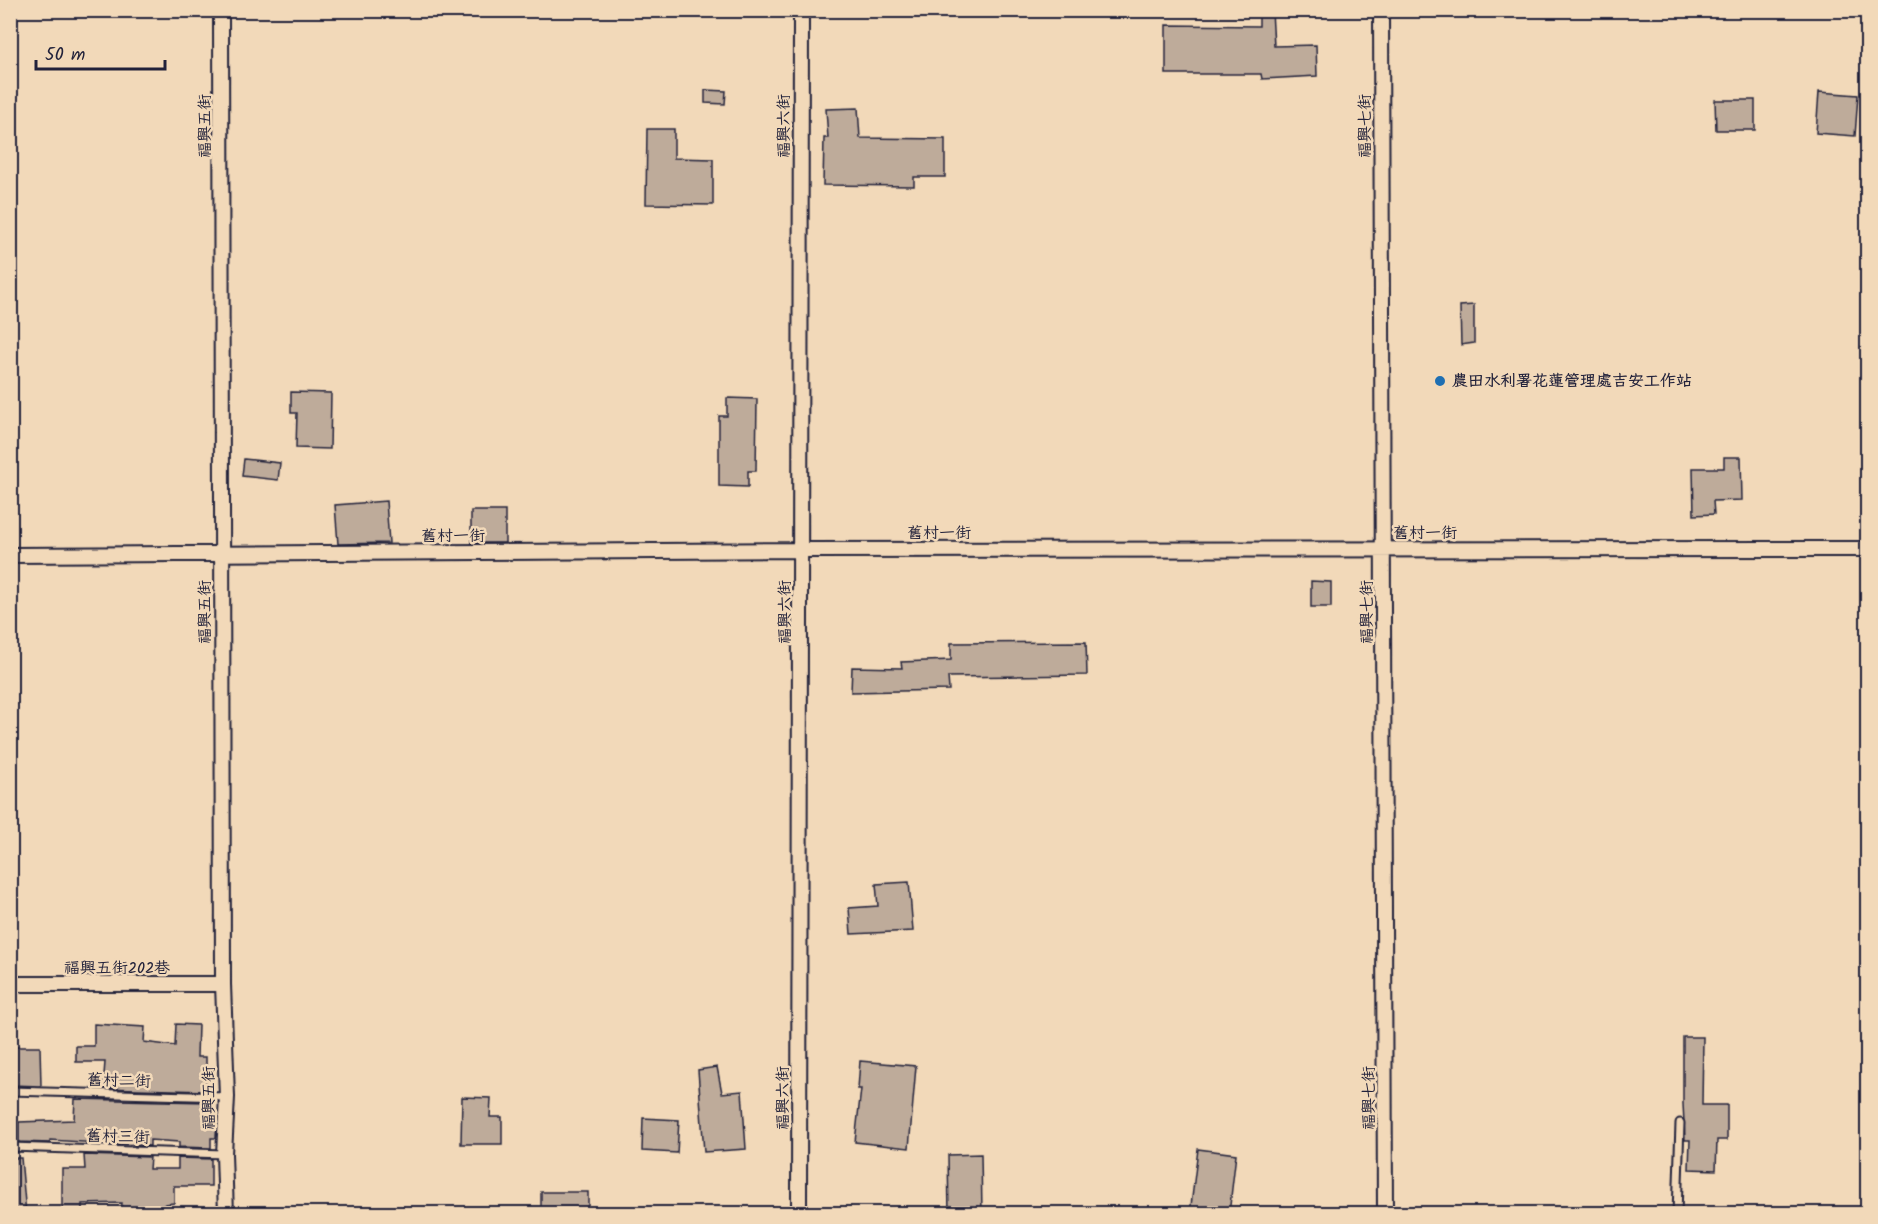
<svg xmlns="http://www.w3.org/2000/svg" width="1878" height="1224" font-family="Kalam,'LXGW WenKai TC',sans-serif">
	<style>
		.building { fill: #beab9a; stroke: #22223b; stroke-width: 1.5 }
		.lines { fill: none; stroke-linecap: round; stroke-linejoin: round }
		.service-casing { stroke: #22223b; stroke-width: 11 }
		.minor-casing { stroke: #22223b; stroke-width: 18 }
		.service { stroke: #f2d9b9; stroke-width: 7 }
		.minor { stroke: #f2d9b9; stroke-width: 14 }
		.poi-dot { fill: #1f6fb2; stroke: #f2d9b9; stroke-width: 2 }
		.labels { text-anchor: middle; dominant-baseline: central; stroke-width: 5; stroke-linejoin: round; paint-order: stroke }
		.street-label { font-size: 16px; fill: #22223b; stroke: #f2d9b9 }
		.poi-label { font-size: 16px; font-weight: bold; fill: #22223b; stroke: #f2d9b9; text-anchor: start }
	</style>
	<rect width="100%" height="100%" fill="#f2d9b9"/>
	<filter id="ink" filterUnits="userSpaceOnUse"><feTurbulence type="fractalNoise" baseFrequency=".0167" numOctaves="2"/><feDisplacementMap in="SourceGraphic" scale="12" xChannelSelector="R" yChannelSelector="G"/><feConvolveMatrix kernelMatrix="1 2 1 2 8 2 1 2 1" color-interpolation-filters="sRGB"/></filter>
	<g filter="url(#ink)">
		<path class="building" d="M1272,11L1274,46L1316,45L1317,76L1262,79L1261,74H1166V25L1259,26V12Z
			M705,90L726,91L725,104L705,103Z
			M1819,92L1858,95L1855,136L1816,133Z
			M1715,100H1755V130H1716Z
			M858,108L860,138L945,139V177H914V186L823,185L824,138H828L826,109Z
			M647,129H674V158L713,159V205L646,204Z
			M1474,305V343L1461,345L1460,306Z
			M291,392L331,393L330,449L296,448L297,413H291Z
			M727,398L757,399L756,471H748V487L719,486V416H727Z
			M1724,457H1741L1742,500L1713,501L1714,514L1694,515L1693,468H1724Z
			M244,459L280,463L278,480L242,476Z
			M386,501L389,543L338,544L335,505Z
			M471,511H505V543H471Z
			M1311,581L1331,582V607H1311Z
			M1086,642L1087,675L948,677L949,690L851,692L852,667L902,668L901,662L951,660V643Z
			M909,882L913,931L851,934L849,908L878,906L876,884Z
			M94,1024L145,1027L144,1042L175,1046L176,1024L198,1025L197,1057H206V1091L103,1088L105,1062H76V1046H94Z
			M1683,1037H1703L1702,1105H1727V1140H1717L1716,1170L1689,1169L1690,1140H1685L1683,1104Z
			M10,1047H40L41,1086L10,1085Z
			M860,1061L916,1066L909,1148L855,1142L861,1089H858Z
			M717,1067L722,1093L742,1091L746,1149L704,1152L698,1070Z
			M462,1097L491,1098L490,1117H502V1144H461Z
			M75,1099L206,1102L205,1117L217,1118L216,1138H211V1148L179,1147V1142L150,1140V1146L50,1140V1143L19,1142V1122L74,1120Z
			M643,1118L679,1120L677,1153L642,1151Z
			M1198,1149L1236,1154L1229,1214H1190Z
			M981,1154L982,1214H949L948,1155Z
			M84,1155L150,1157L149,1169H178V1158L211,1159V1186H174V1203L165,1204V1214H121L122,1203L82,1204V1210H62V1169H85Z
			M10,1158H21L26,1214H10Z
			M541,1192H588V1214H541Z"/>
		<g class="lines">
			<g class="service-casing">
				<path id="service" d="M10,1091L227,1097
					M10,1147L224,1154
					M1677,1214L1680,1123"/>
			</g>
			<g class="minor-casing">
				<path id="minor" d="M221,10L223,984L227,1097L224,1154L226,1214
					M1381,10L1385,1214
					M10,555L801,550L1868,549
					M10,984H223
					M799,1214L801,10"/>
			</g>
			<use href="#service" class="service"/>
			<use href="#minor" class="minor"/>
		</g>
	</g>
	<circle class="poi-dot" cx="1440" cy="381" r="6"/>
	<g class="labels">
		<g class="street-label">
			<text transform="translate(205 126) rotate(-90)">福興五街</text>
			<text transform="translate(784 126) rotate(-90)">福興六街</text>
			<text transform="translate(1365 126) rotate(-90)">福興七街</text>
			<text x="939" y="533">舊村一街</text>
			<text x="1425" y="533">舊村一街</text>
			<text x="453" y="536">舊村一街</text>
			<text transform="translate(205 612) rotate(-90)">福興五街</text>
			<text transform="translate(785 612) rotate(-90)">福興六街</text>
			<text transform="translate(1367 612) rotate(-90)">福興七街</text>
			<text x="117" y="968">福興五街202巷</text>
			<text transform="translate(119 1081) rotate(2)">舊村二街</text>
			<text transform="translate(209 1098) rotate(-90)">福興五街</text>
			<text transform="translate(783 1098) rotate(-90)">福興六街</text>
			<text transform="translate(1369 1098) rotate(-90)">福興七街</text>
			<text transform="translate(118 1137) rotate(2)">舊村三街</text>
		</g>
		<g class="poi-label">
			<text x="1452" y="381">農田水利署花蓮管理處吉安工作站</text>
		</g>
	</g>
	<rect width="1878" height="1224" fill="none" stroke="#f2d9b9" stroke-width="36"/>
	<rect x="18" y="18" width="1842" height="1188" fill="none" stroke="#22223b" stroke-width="2" filter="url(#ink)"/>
	<path d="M36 60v9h129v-9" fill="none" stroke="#22223b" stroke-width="3"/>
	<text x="45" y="60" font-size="18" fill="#22223b" stroke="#f2d9b9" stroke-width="4.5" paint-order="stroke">50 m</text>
</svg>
